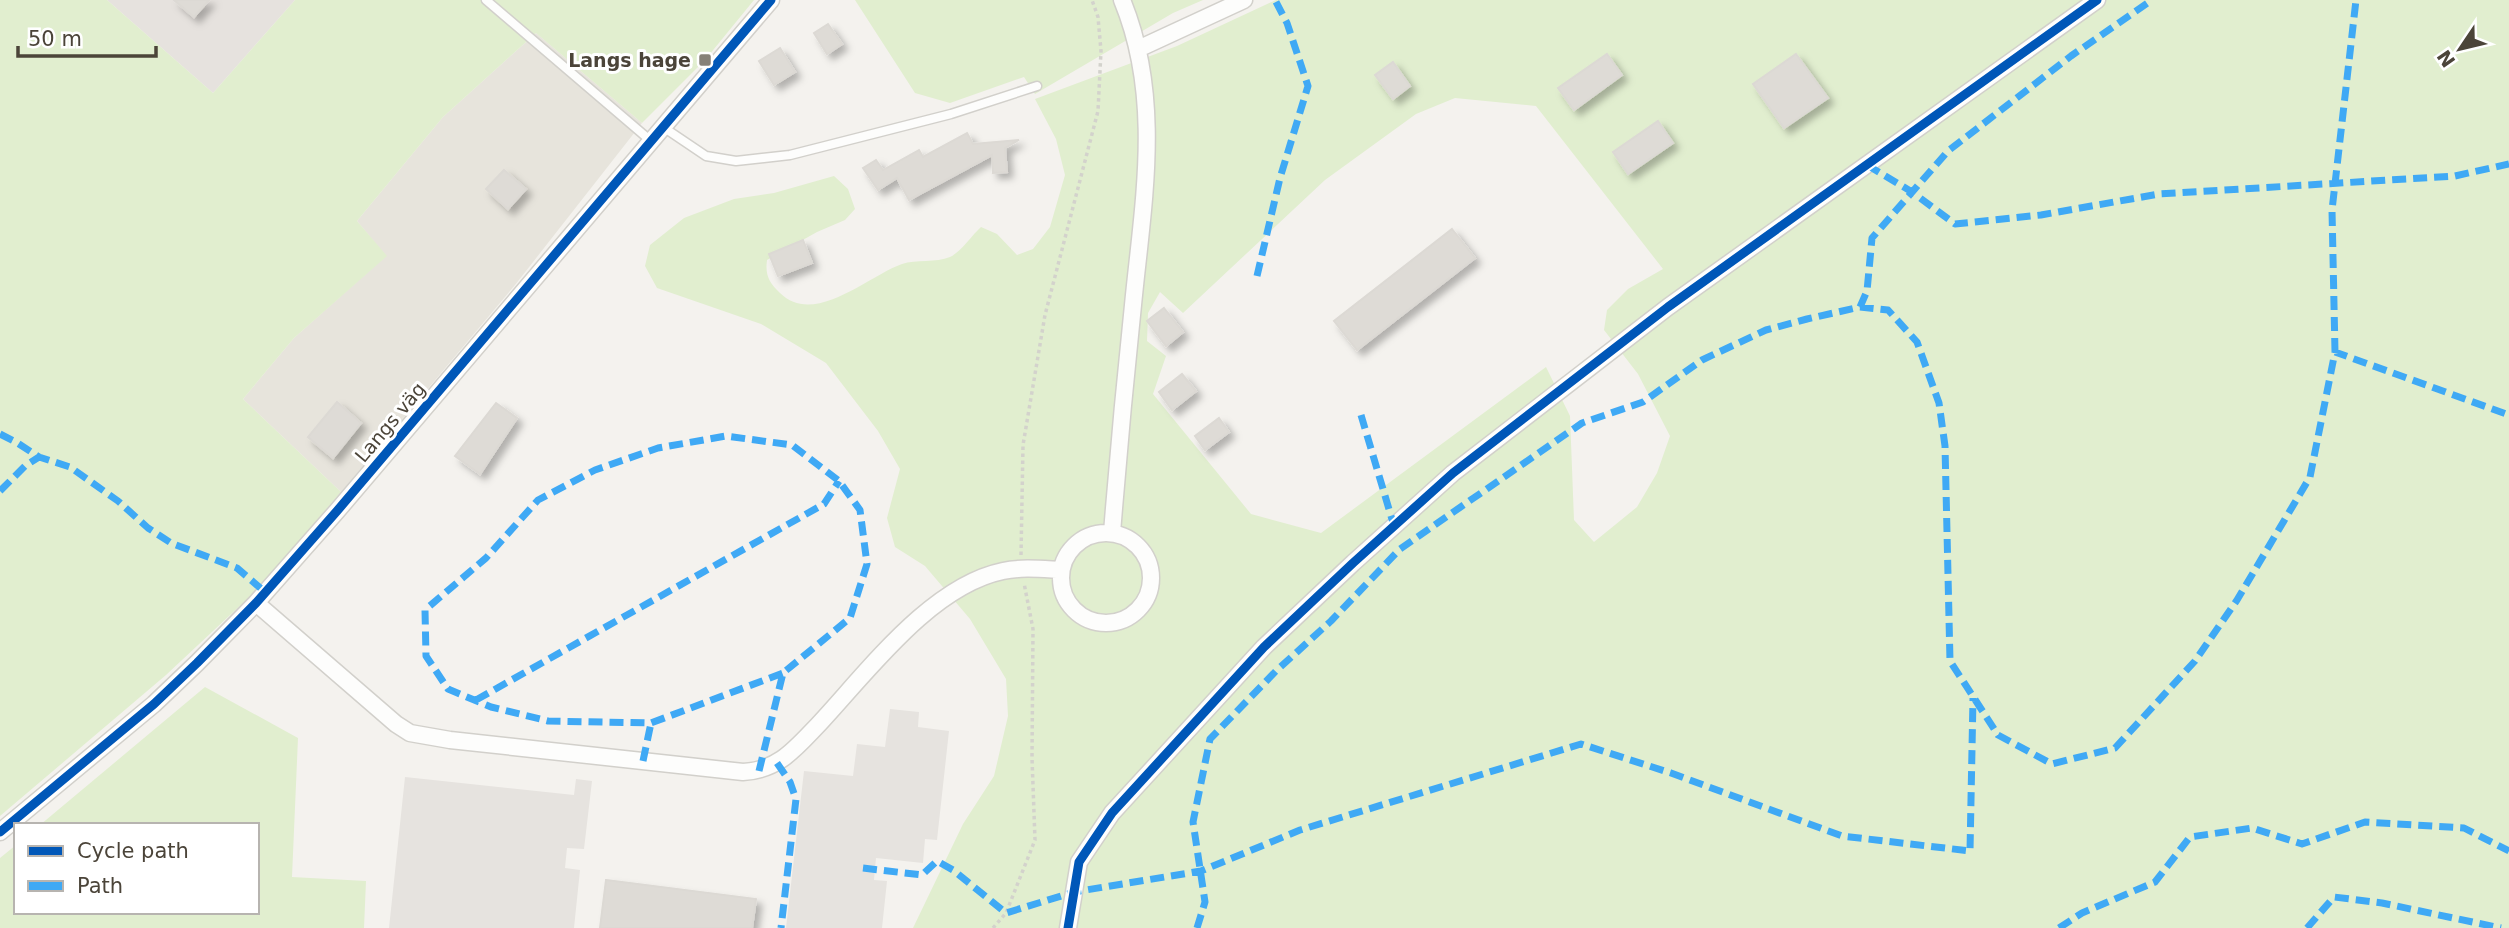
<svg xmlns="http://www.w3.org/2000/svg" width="2509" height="928" font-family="'DejaVu Sans',sans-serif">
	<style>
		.residential { fill: #e7e4dc }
		.industrial { fill: #e6e2de }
		.green { fill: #e1eecf; fill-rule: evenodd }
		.parking { fill: #e6e3df }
		.building { fill: #dedbd6; stroke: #dcd9d4; stroke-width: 2; filter: url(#shadow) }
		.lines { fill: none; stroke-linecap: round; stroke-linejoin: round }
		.lane-casing { stroke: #d2d0cb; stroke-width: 11 }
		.street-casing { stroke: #d2d0cb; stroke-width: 19 }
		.path { stroke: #d3d2cc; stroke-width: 3.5; stroke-dasharray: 3.5 3.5; stroke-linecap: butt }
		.lane { stroke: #fdfdfc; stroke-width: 8 }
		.street { stroke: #fdfdfc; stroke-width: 16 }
		.quiet { stroke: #3fa9f5; stroke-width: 7; stroke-dasharray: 14 7; stroke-linecap: butt }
		.cycleway-casing { stroke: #fff; stroke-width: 13 }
		.cycleway { stroke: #0057b8; stroke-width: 9 }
		.poi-dot { fill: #868178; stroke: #fff; stroke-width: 2.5 }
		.labels { text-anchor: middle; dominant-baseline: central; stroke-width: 6; stroke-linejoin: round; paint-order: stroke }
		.poi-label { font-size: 19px; font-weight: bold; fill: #4b4439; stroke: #fff; text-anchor: end }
		.street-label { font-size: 19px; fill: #4b4439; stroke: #fff }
	</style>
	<defs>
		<filter id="shadow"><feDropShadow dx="5.5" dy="5.5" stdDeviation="3.5" flood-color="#0004"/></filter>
	</defs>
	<rect width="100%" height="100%" fill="#f4f2ee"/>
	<path class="residential" d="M536,33L642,123L515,285L341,492L243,399L294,338L386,256L357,221L443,117Z"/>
	<path class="industrial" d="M107,0H295L213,93Z"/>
	<path class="green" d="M0,0H107L213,93L295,0H754L705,60L642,123L536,33L443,117L357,221L387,256L294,338L243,399L341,492L259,588L166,675L0,816Z
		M855,0H1203L1173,13L1035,94L1024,77L950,103L915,93Z
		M1276,0H2509V928H913L963,824L994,776L1008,716L1006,679L970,619L925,566L895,547L887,518L900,469L878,431L826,363L761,324L657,288L645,266L650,245L684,218L734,199L774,193L834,176L848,189L855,209L845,220L817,232L767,260C765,275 769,283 780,293C814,327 868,276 902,264C916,259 936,263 950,257C961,252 972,235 981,227L997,234L1017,255L1033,249L1050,227L1065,175L1056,139L1035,99L1177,46ZM1455,98L1536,106L1663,269L1628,289L1607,310L1604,330L1638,374L1670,436L1657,473L1637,507L1594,542L1574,520L1570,416L1546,367L1321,533L1251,514L1153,394L1166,356L1147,341L1148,313L1160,292L1183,313L1325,180L1416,114Z
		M205,687L298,738L292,877L366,881L364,928H0V858L16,845V912H257V825H40Z"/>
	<path class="parking" d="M890,709L919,712L918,727L949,731L937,840L925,839L923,863L876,858L874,880L887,881L882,928H786L804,771L853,776L857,744L885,747Z
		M405,777L574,795L576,779L592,781L584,849L567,848L565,868L580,870L574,928H389Z"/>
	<path class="building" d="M174,0H209L194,17Z
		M828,24L842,44L827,54L814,33Z
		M780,48L795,72L774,85L759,61Z
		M1607,54L1622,75L1574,110L1558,88Z
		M1796,54L1828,98L1784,128L1753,84Z
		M1393,62L1410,86L1393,99L1375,75Z
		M1658,121L1673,143L1628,174L1613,152Z
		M967,133L973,144L1019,140L1005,148L1007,172L993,173L992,155L909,200L897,178L878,190L863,168L876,160L883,170L919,150L923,157Z
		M504,170L526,189L508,209L486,189Z
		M1452,229L1475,258L1357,350L1334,321Z
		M803,240L812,263L778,276L769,254Z
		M1164,308L1183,332L1166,346L1147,321Z
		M1182,374L1196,391L1172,410L1159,392Z
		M337,402L361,423L333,458L308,437Z
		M496,403L517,418L480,474L455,456Z
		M1219,418L1229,432L1205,450L1195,436Z
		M606,880L756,899L752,928H600Z"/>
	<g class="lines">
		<g class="lane-casing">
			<path id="lane" d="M486,0L651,141
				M663,127L706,156L736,161L790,155L951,114L1037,86"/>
		</g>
		<g class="street-casing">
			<path id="street" d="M1138,49L1244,0
				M1061 578a45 45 0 1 1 90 0a45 45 0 1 1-90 0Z
				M1112,533C1118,457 1125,381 1133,305C1143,202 1163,99 1122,0
				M256,603L396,724L410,733L450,740L743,772C778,770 794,750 817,726C866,674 930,586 1003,571C1022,567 1041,569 1061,570
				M0,832L154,704L197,663L256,603L337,511L771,0
				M1068,928L1079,862L1112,813L1264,647L1353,563L1453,473L1668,307L2097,0"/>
		</g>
		<path class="path" d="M1021,555L1023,445L1045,315L1098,111L1101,51L1098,17L1092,0
			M993,928L1006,913L1035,840L1032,758L1033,629L1024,583"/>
		<use href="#lane" class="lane"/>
		<use href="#street" class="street"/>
		<path class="quiet" d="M1867,165L1912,192L1955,224L2041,215L2159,194L2455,176L2509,164
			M1257,276L1280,178L1308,86L1287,23L1275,0
			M1860,307L1867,291L1872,238L1948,151L2071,56L2152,0
			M2335,352L2332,210L2356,0
			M1361,415L1394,526
			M0,434L16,442L39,457L70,467L118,501L148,528L171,543L237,568L265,592
			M0,491L25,466L39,457
			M476,700L824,504L839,481
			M643,761L651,723
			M777,763L790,782L796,799L781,928
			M759,771L783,673L850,618L867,564L860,510L839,481L792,445L726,436L658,448L595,470L538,500L486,558L425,610L426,656L448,689L491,707L548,721L651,723L783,673
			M863,868L922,875L937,861L953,870L1006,913L1074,892L1201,871L1300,830L1581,744L1671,773L1842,836L1970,851L1973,698
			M1197,928L1205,902L1193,822L1210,739L1276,671L1331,621L1400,549L1582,423L1643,402L1702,360L1766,330L1807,319L1860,307L1888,310L1917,342L1939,403L1945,446L1950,661L1998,735L2052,764L2115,748L2195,661L2237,600L2310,477L2335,352L2509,415
			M2059,928L2082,913L2155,882L2190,837L2252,828L2302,844L2365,822L2464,828L2509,851
			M2307,928L2334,897L2382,903L2501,928"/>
		<g class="cycleway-casing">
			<path id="cycleway" d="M0,832L154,704L197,663L256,603L337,511L771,0
				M1068,928L1079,862L1112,813L1264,647L1353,563L1453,473L1668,307L2097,0"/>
		</g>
		<use href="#cycleway" class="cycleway"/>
	</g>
	<rect class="poi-dot" x="698" y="53" width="14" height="14" rx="3.5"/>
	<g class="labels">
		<g class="poi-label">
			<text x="691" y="60">Langs hage</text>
		</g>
		<g class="street-label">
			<text transform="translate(390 422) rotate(-50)">Langs väg</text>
		</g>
	</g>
	<rect x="14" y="823" width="245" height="91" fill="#ffffff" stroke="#b7b4b0" stroke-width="2"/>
	<rect x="28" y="846" width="35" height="10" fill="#0057b8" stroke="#b7b4b0" stroke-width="2"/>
	<text x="77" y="858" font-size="21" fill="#4b4439">Cycle path</text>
	<rect x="28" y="881" width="35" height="10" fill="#3fa9f5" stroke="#b7b4b0" stroke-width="2"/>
	<text x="77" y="893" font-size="21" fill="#4b4439">Path</text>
	<g transform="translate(2460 49) rotate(235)" stroke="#ffffff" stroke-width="5" paint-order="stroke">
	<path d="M0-5L12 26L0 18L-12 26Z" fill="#4b4439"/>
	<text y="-10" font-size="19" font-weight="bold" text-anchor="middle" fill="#4b4439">N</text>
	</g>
	<path d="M18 46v10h138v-10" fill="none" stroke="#4b4439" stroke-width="3.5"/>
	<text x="28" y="46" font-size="21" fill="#4b4439" stroke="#ffffff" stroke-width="5" paint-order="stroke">50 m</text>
</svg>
